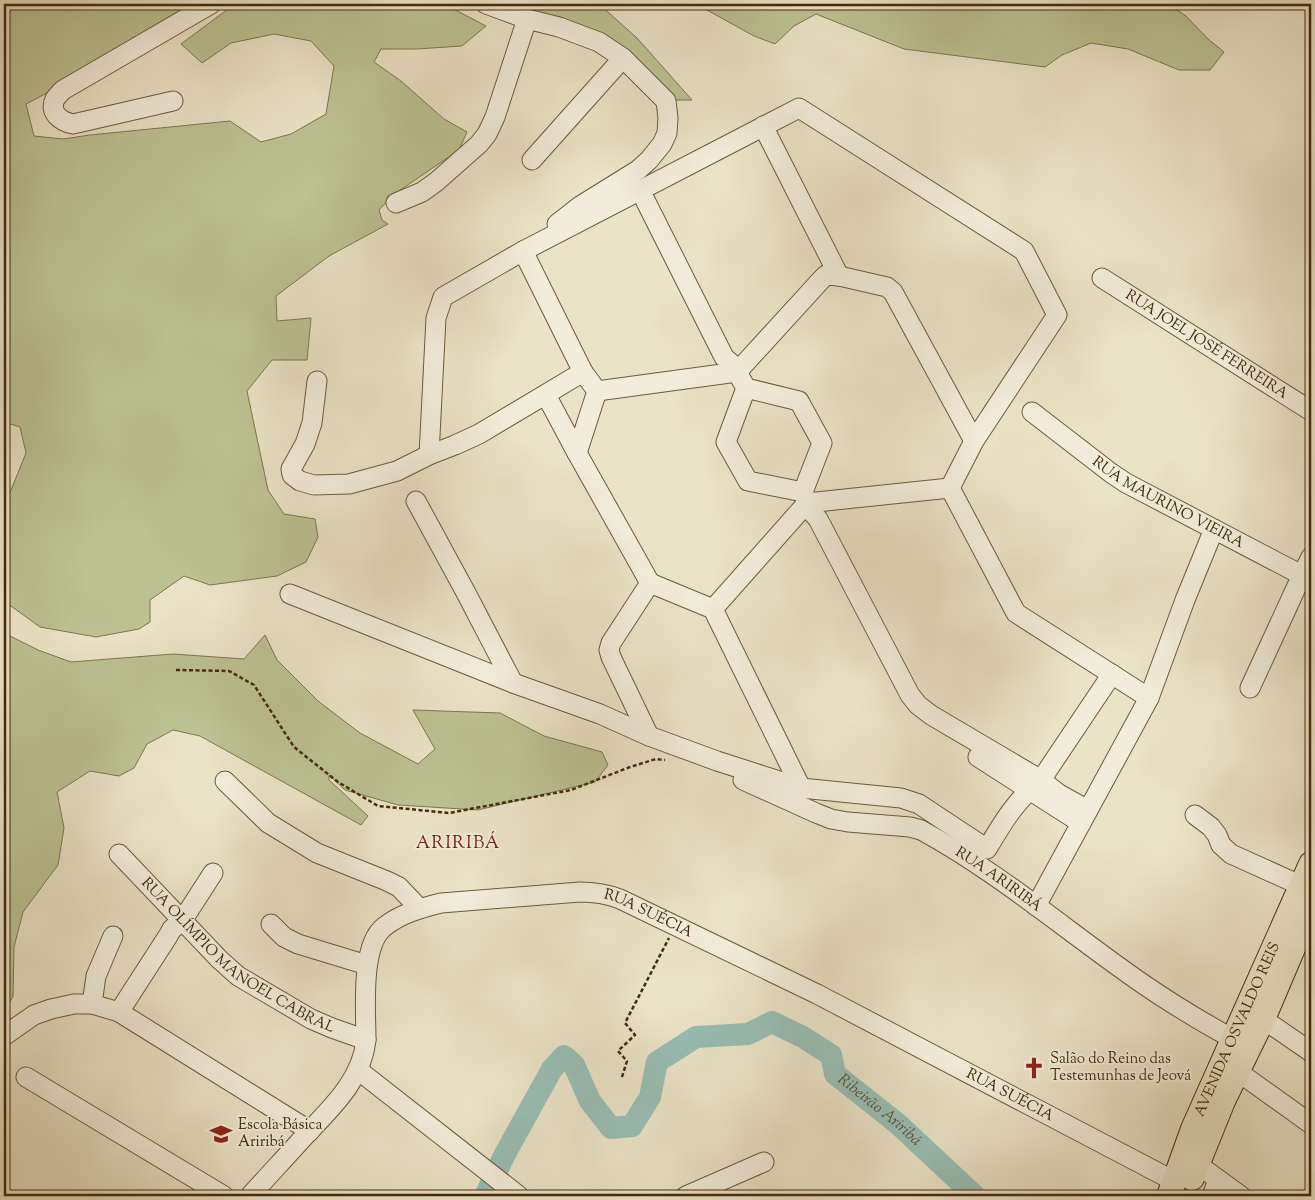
<svg xmlns="http://www.w3.org/2000/svg" width="1315" height="1200" font-family="'Sorts Mill Goudy',serif">
	<style>
		.green { fill: #bcc292; stroke: #80764f }
		.lines { fill: none; stroke-linecap: round; stroke-linejoin: round }
		.river { stroke: #98beb4; stroke-width: 22 }
		.minor-casing { stroke: #6e593b; stroke-width: 21 }
		.major-casing { stroke: #442b0c; stroke-width: 26 }
		.path { stroke: #442b0c; stroke-width: 2.5; stroke-dasharray: 4 2.5; stroke-linecap: butt }
		.minor { stroke: #f2eddb; stroke-width: 19 }
		.major { stroke: #ebe3c7; stroke-width: 24 }
		.labels { text-anchor: middle; dominant-baseline: central; stroke-width: 4; stroke-linejoin: round; paint-order: stroke }
		.street-label { font-size: 15px; fill: #442b0c; stroke: #f2eddb }
		.poi-label { font-size: 15px; fill: #442b0c; stroke: #f2eddb; text-anchor: start }
		.water-label { font-size: 16px; font-style: italic; fill: #595036; stroke: #f2eddb }
		.quarter-label { font-size: 18px; letter-spacing: 1px; fill: #7a1f14; stroke: #f2eddb }
	</style>
	<rect width="100%" height="100%" fill="#ebe3c7"/>
	<filter id="stains"><feTurbulence type="fractalNoise" baseFrequency=".004" numOctaves="4"/><feColorMatrix values="0 0 0 0 .2 0 0 0 0 .09 0 0 0 0 .02 0 0 0 .5 -.17"/></filter>
	<radialGradient id="worn" r=".72"><stop offset=".6" stop-color="#630" stop-opacity="0"/><stop offset="1" stop-color="#630" stop-opacity=".3"/></radialGradient>
	<path class="green" d="M4,4H203L125,52L26,104L34,136L63,139L90,135L230,121L261,142L291,134L326,114L334,66L311,41L274,34L231,43L202,63L181,44L228,9L245,4H444L486,26L462,46L417,49H381L374,62L401,81L444,119L467,132L459,150L393,195L379,210L382,220L388,224L329,256L276,296L277,321L311,318L307,360H272L247,391L268,490L284,514L315,519L318,537L306,562L277,576L210,585L184,576L150,600V622L139,629L96,637L40,627L4,601V511L7,500L26,453L20,427L4,422Z
		M512,4H599L637,38L692,100H672L610,42Z
		M696,4H1168L1186,16L1208,39L1224,52L1210,70H1179L1128,49L1091,43L1062,55L1045,67L904,49L816,14L794,26L775,44L754,36Z
		M4,633L38,650L71,662L173,654L244,659L265,635L277,660L318,701L360,733L418,764L435,749L413,710L500,713L544,736L602,752L608,765L595,782L478,810L398,805L345,790L329,775V780L368,816L361,825L200,736L173,730L147,744L134,768L119,776L90,771L57,792L64,828L58,865L23,912L14,947L13,997L4,1010Z"/>
	<g class="lines">
		<path class="river" id="s1" d="M485,1196L505,1154L552,1069L564,1056L574,1065L590,1101L611,1128L632,1126L650,1097L657,1062L696,1037L748,1034L772,1022L803,1037L831,1055L835,1074L898,1124L975,1196"/>
		<g class="minor-casing">
			<g id="minor">
				<path d="M486,4L527,19L559,27L599,42L623,58L666,101L668,118L667,133L662,144L649,160L638,170L580,206L557,224"/>
				<path d="M173,101L73,124C62,122 48,113 55,99C57,96 60,93 63,90L211,4"/>
				<path d="M763,126L839,276"/>
				<path d="M532,160L623,58"/>
				<path d="M640,190L724,357L733,365L746,388L799,401L822,443L803,492L810,510L818,519L910,695L918,705L931,715L1041,780L1059,794L1088,810"/>
				<path d="M396,203L422,192L436,182L479,144L487,134L495,117L527,19"/>
				<path d="M523,251L583,372L597,391L577,453"/>
				<path id="s2" d="M1102,278L1311,411"/>
				<path d="M317,381L312,423L305,444L291,469L292,475L300,481L314,485L349,484L397,471L429,455L455,445L479,434L583,372"/>
				<path d="M746,388L726,442L748,481L803,492"/>
				<path d="M597,391L737,372L821,280L826,275L839,276L887,287L893,292L974,441"/>
				<path d="M546,395L577,453L650,583L611,643L609,650L611,657L649,736"/>
				<path id="s3" d="M1032,412L1111,473L1126,483L1311,580"/>
				<path d="M429,455L436,318L443,297L523,251L799,108L1024,251L1057,315L974,441L950,488"/>
				<path d="M950,488L1016,613L1149,698"/>
				<path d="M416,501L465,591L513,683"/>
				<path d="M650,583L713,609L807,503L950,488"/>
				<path d="M290,594L513,683L600,714L649,736L717,761L801,788L901,798L919,804L987,849C1003,822 1016,800 1041,780L1112,674"/>
				<path d="M713,609L801,788"/>
				<path d="M1250,688L1302,575L1311,557"/>
				<path d="M978,757L1081,823"/>
				<path id="s4" d="M743,780L816,813L831,819L848,822L910,827L921,830C1000,873 1069,933 1143,984C1172,1004 1202,1022 1233,1039"/>
				<path d="M225,781L268,823L317,853L387,881L399,887L419,908"/>
				<path d="M1195,815L1211,827L1217,835L1221,845L1231,854L1302,886"/>
				<path id="s5" d="M119,854L219,959L238,976L311,1019L332,1028L366,1040"/>
				<path d="M1036,906L1149,698L1185,600L1214,529"/>
				<path d="M271,924L284,937L298,944L367,965"/>
				<path d="M92,1004L96,976L113,936"/>
				<path d="M119,1012L168,936L172,929L182,921L213,873"/>
				<path d="M1263,1019L1311,1052"/>
				<path d="M4,1036L34,1015L51,1009L74,1004H92L119,1012L310,1131"/>
				<path d="M358,1070L519,1196"/>
				<path d="M1237,1071L1311,1124"/>
				<path d="M26,1077L224,1196"/>
				<path d="M1197,1164L1241,1196"/>
				<path id="s6" d="M250,1196C267,1177 285,1158 302,1139C329,1110 362,1081 366,1040C366,1011 360,946 384,927C400,914 421,908 441,903L580,892C595,892 607,894 620,899L817,994L1174,1181"/>
				<path d="M686,1196L764,1162"/>
				<path d="M1212,1196L1218,1180"/>
			</g>
		</g>
		<g class="major-casing">
			<g id="major">
				<path d="M1192,1178L1223,1101L1263,1019L1311,906"/>
				<path id="s7" d="M1169,1196L1193,1129L1311,864"/>
			</g>
		</g>
		<path class="path" d="M176,670L229,671L254,685L294,747L338,782L378,806L449,813L571,790L630,767L656,759L665,760
			M622,1077L627,1061L618,1051L635,1035L625,1023L669,938"/>
		<use href="#minor" class="minor"/>
		<use href="#major" class="major"/>
	</g>
	<defs>
		<g id="church-bare" transform="scale(1.725)"><path d="M-1.2-6h2.4v3.5h3.3v2.4h-3.3V6h-2.4V-.1h-3.3v-2.4h3.3Z" fill="#8f2418" stroke="#f2eddb" stroke-width="2.5" paint-order="stroke"/></g>
		<g id="school-bare" transform="scale(1.725)"><path d="M0-5L7-2L0 1L-7-2ZM-4 1L0 2.5L4 1V4Q0 6-4 4Z" fill="#8f2418" stroke="#f2eddb" stroke-width="2.5" paint-order="stroke"/></g>
	</defs>
	<g fill-rule="evenodd">
		<use href="#church-bare" x="1034" y="1068"/>
		<use href="#school-bare" x="221" y="1134"/>
	</g>
	<g class="labels">
		<g class="street-label">
			<text stroke="none"><textPath href="#s2" startOffset="124">RUA JOEL JOSÉ FERREIRA</textPath></text>
			<text stroke="none"><textPath href="#s3" startOffset="164">RUA MAURINO VIEIRA</textPath></text>
			<text stroke="none"><textPath href="#s4" startOffset="279">RUA ARIRIBÁ</textPath></text>
			<text stroke="none"><textPath href="#s6" startOffset="589">RUA SUÉCIA</textPath></text>
			<text stroke="none"><textPath href="#s5" startOffset="158">RUA OLÍMPIO MANOEL CABRAL</textPath></text>
			<text stroke="none"><textPath href="#s7" startOffset="180">AVENIDA OSVALDO REIS</textPath></text>
			<text stroke="none"><textPath href="#s6" startOffset="994">RUA SUÉCIA</textPath></text>
		</g>
		<g class="poi-label">
			<text x="1050" y="1059">Salão do Reino das<tspan x="1050" dy="17">Testemunhas de Jeová</tspan></text>
			<text x="238" y="1125">Escola Básica<tspan x="238" dy="17">Ariribá</tspan></text>
		</g>
		<g class="water-label">
			<text stroke="none"><textPath href="#s1" startOffset="609">Ribeirão Ariribá</textPath></text>
		</g>
		<g class="quarter-label">
			<text x="458" y="844">ARIRIBÁ</text>
		</g>
	</g>
	<rect width="1315" height="1200" fill="none" stroke="#ebe3c7" stroke-width="20"/>
	<rect x="5" y="5" width="1305" height="1190" fill="none" stroke="#442b0c" stroke-width="2.5"/>
	<rect x="10" y="10" width="1295" height="1180" fill="none" stroke="#442b0c"/>
	<rect width="100%" height="100%" filter="url(#stains)"/>
	<rect width="100%" height="100%" fill="url(#worn)"/>
</svg>
